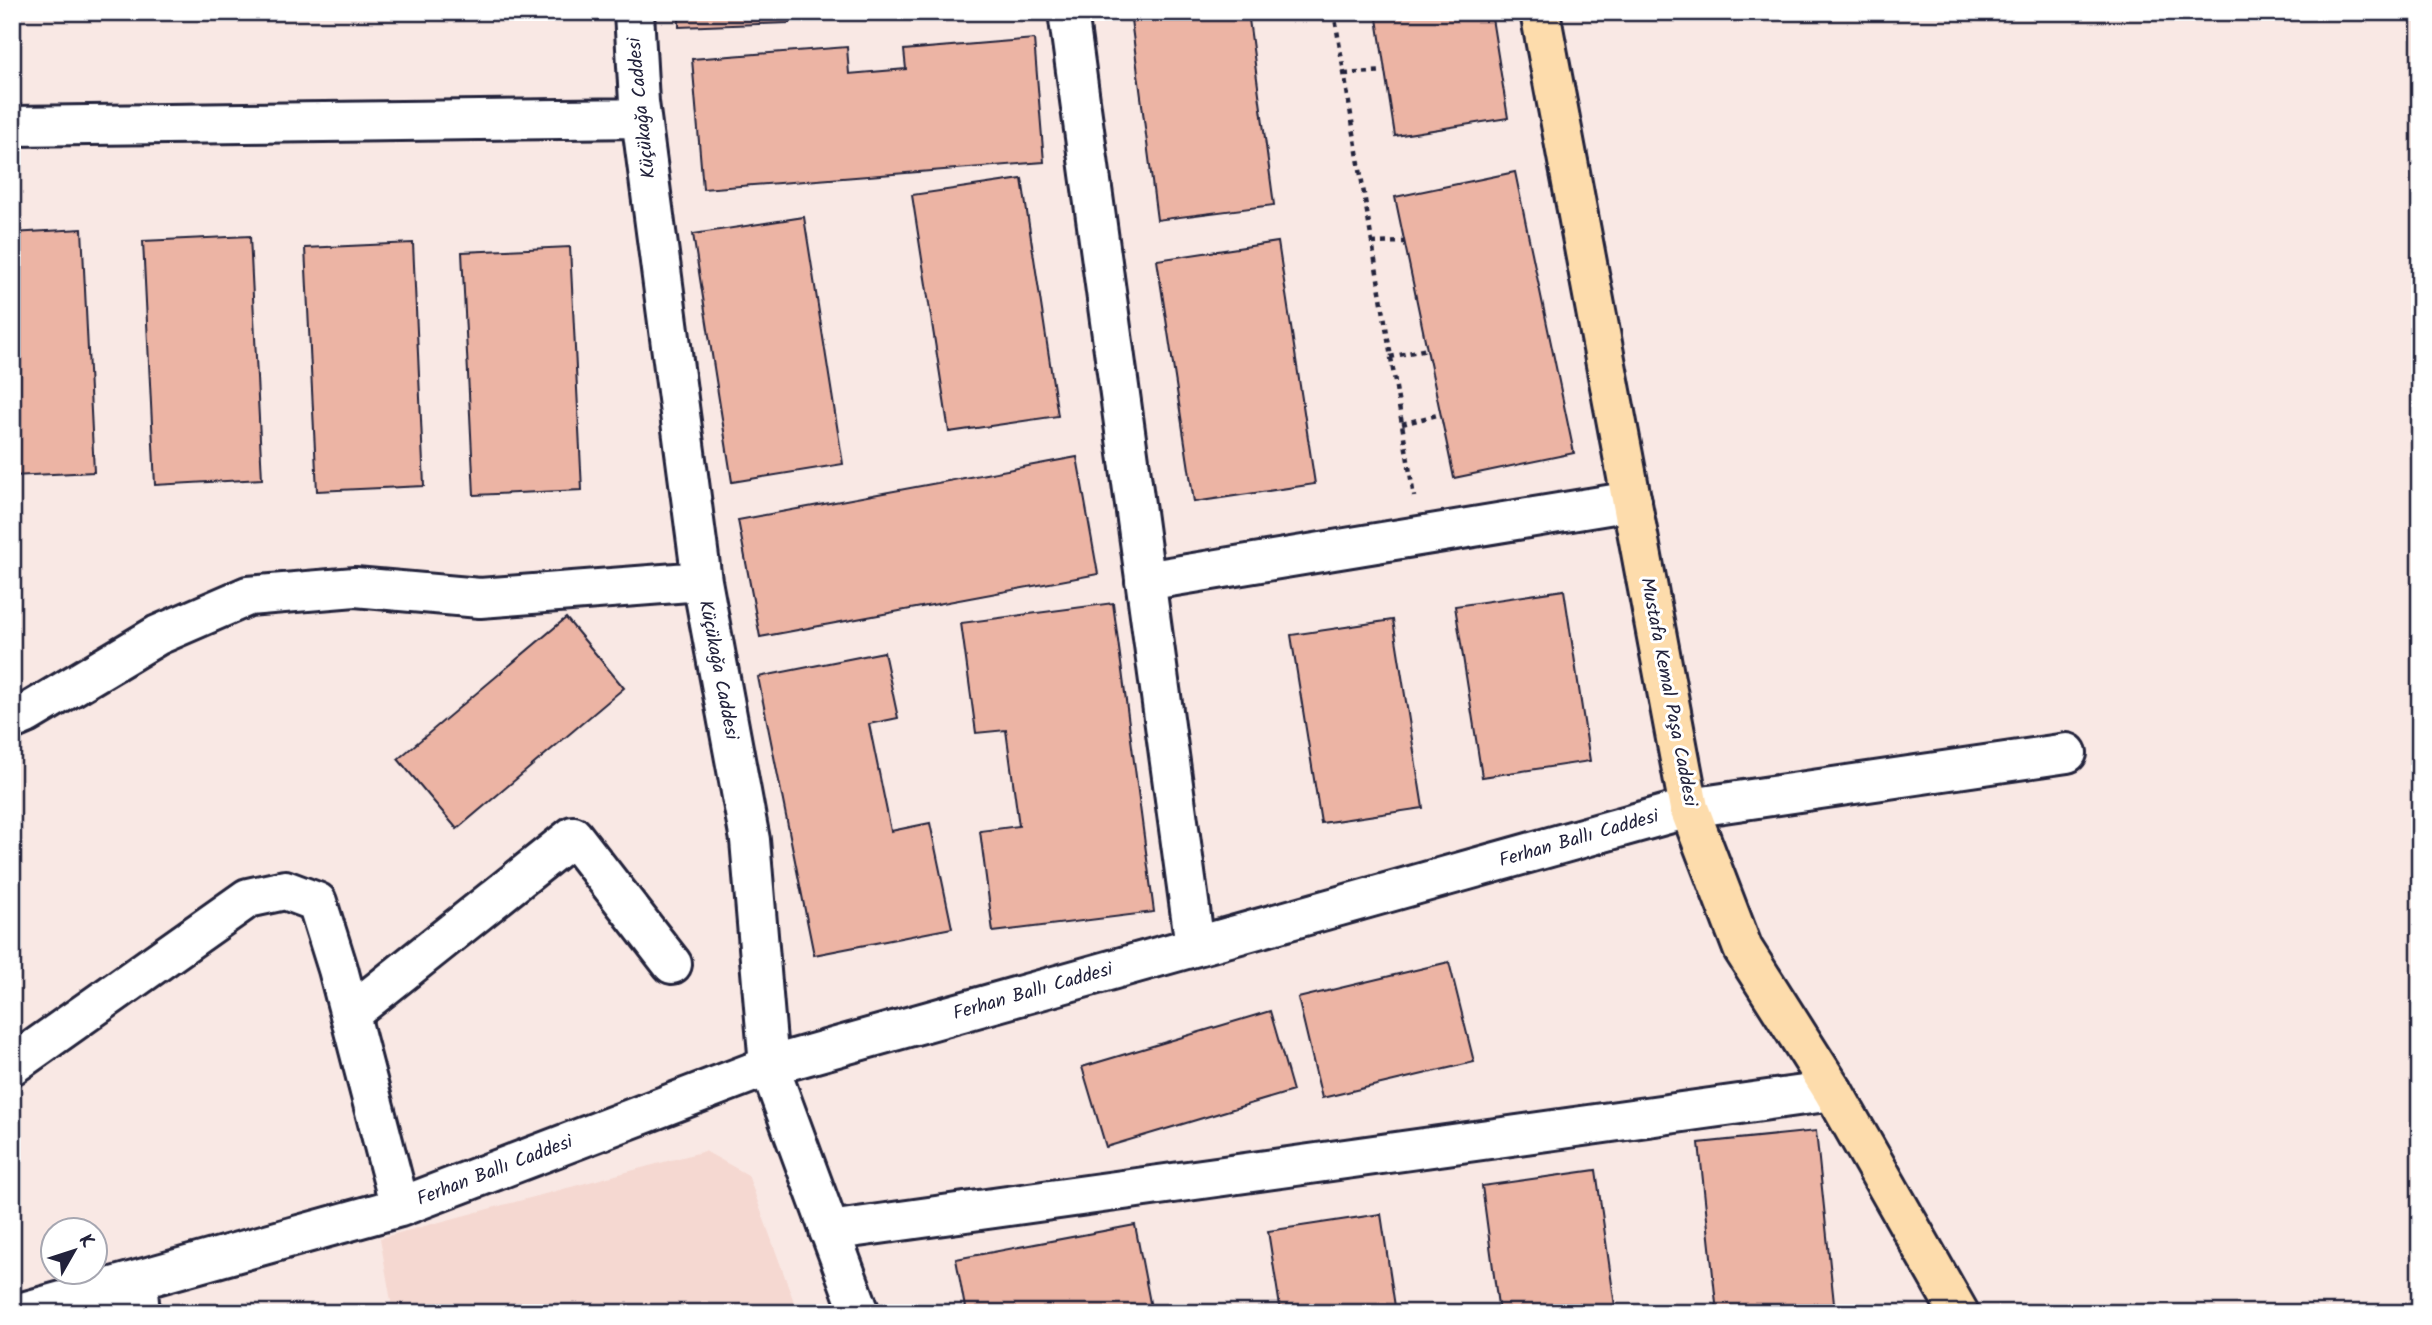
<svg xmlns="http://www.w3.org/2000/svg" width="2432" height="1325" font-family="Kalam,sans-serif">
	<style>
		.built { fill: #f5d8d1 }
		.building { fill: #ecb4a4; stroke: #22223b; stroke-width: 2 }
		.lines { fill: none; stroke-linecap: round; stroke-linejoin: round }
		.minor-casing { stroke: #22223b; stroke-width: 44 }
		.major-casing { stroke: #22223b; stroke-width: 44 }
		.path { stroke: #22223b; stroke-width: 4.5; stroke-dasharray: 5 5; stroke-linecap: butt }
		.minor { stroke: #fff; stroke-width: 38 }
		.major { stroke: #fddcac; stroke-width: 38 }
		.labels { text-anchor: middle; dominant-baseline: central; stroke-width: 6; stroke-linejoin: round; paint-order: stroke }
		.street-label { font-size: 19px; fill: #22223b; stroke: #fff }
	</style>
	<rect width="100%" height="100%" fill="#f9e8e4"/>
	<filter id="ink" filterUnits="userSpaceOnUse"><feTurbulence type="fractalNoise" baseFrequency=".0143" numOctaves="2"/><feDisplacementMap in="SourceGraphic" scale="14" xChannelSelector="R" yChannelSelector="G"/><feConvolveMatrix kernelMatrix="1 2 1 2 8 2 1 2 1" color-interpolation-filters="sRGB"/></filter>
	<g filter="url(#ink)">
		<path class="built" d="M705,1151L748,1175L798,1313H393L380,1238Z"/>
		<path class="building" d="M679,12H789V23L679,27Z
			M1130,12H1248L1274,205L1157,220Z
			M1376,12H1491L1508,118L1395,136Z
			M1034,39L1044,162L703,189L692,59L847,47L849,74L906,69L904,50Z
			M1515,172L1574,453L1454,478L1395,197Z
			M1022,179L1058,416L949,432L912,195Z
			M804,217L843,464L732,482L693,234Z
			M82,229L94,472L12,476V233Z
			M250,236L262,479L155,485L143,241Z
			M1278,242L1315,484L1194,502L1157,260Z
			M413,243L424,486L317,491L305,248Z
			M570,247L582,490L474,495L462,252Z
			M1077,457L1098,574L760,637L738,520Z
			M1564,590L1590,761L1482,777L1455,606Z
			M1113,603L1154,912L993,932L980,831L1019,826L1006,730L976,733L961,623Z
			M566,618L624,688L457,829L398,759Z
			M1393,620L1423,808L1321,823L1291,635Z
			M884,652L898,718L869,724L891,831L930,823L952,928L814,955L758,677Z
			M1449,962L1474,1062L1322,1098L1298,998Z
			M1270,1011L1293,1091L1106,1147L1082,1067Z
			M1816,1131L1835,1313H1717L1699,1143Z
			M1596,1170L1616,1313H1499L1482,1186Z
			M1381,1214L1396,1313H1281L1268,1231Z
			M1135,1225L1152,1313H966L956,1259Z"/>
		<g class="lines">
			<g class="minor-casing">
				<path id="minor" d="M634,12L639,102L702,581L750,840L769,1066L860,1313
					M1068,12L1195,946
					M12,126L641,118
					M1145,581L1632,501
					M12,720L26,714L158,635L248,596L355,587L480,598L702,581
					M350,1014L573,836L672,964
					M12,1065L248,898L285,890L317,902L338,969L400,1207
					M829,1231L1833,1091
					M137,1281L140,1313
					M19,1313L400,1207L769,1066L1689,808L2067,753"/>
			</g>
			<g class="major-casing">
				<path id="major" d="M1540,12L1689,808L1743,949L1833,1091L1959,1313"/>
			</g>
			<path class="path" d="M1334,12L1414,497
				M1344,74L1385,71
				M1372,243L1404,242
				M1390,357L1427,349
				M1402,424L1441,414"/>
			<use href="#minor" class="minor"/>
			<use href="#major" class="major"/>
		</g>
	</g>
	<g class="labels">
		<g class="street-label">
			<text transform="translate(642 108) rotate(-96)">Küçükağa Caddesi</text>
			<text transform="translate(718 670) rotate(79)">Küçükağa Caddesi</text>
			<text transform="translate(1668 692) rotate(79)">Mustafa Kemal Paşa Caddesi</text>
			<text transform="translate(1579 839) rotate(-16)">Ferhan Ballı Caddesi</text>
			<text transform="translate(1033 992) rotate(-16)">Ferhan Ballı Caddesi</text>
			<text transform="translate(495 1171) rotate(-21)">Ferhan Ballı Caddesi</text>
		</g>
	</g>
	<rect width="2432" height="1325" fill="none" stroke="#fff" stroke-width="42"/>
	<rect x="21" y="21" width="2390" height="1283" fill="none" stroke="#22223b" stroke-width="2.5" filter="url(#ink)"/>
	<g transform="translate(74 1251) rotate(51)"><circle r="33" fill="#ffffff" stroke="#a7a7b1" stroke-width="2"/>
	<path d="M0-5L12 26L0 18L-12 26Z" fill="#22223b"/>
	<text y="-10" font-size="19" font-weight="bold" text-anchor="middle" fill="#22223b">K</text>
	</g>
</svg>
